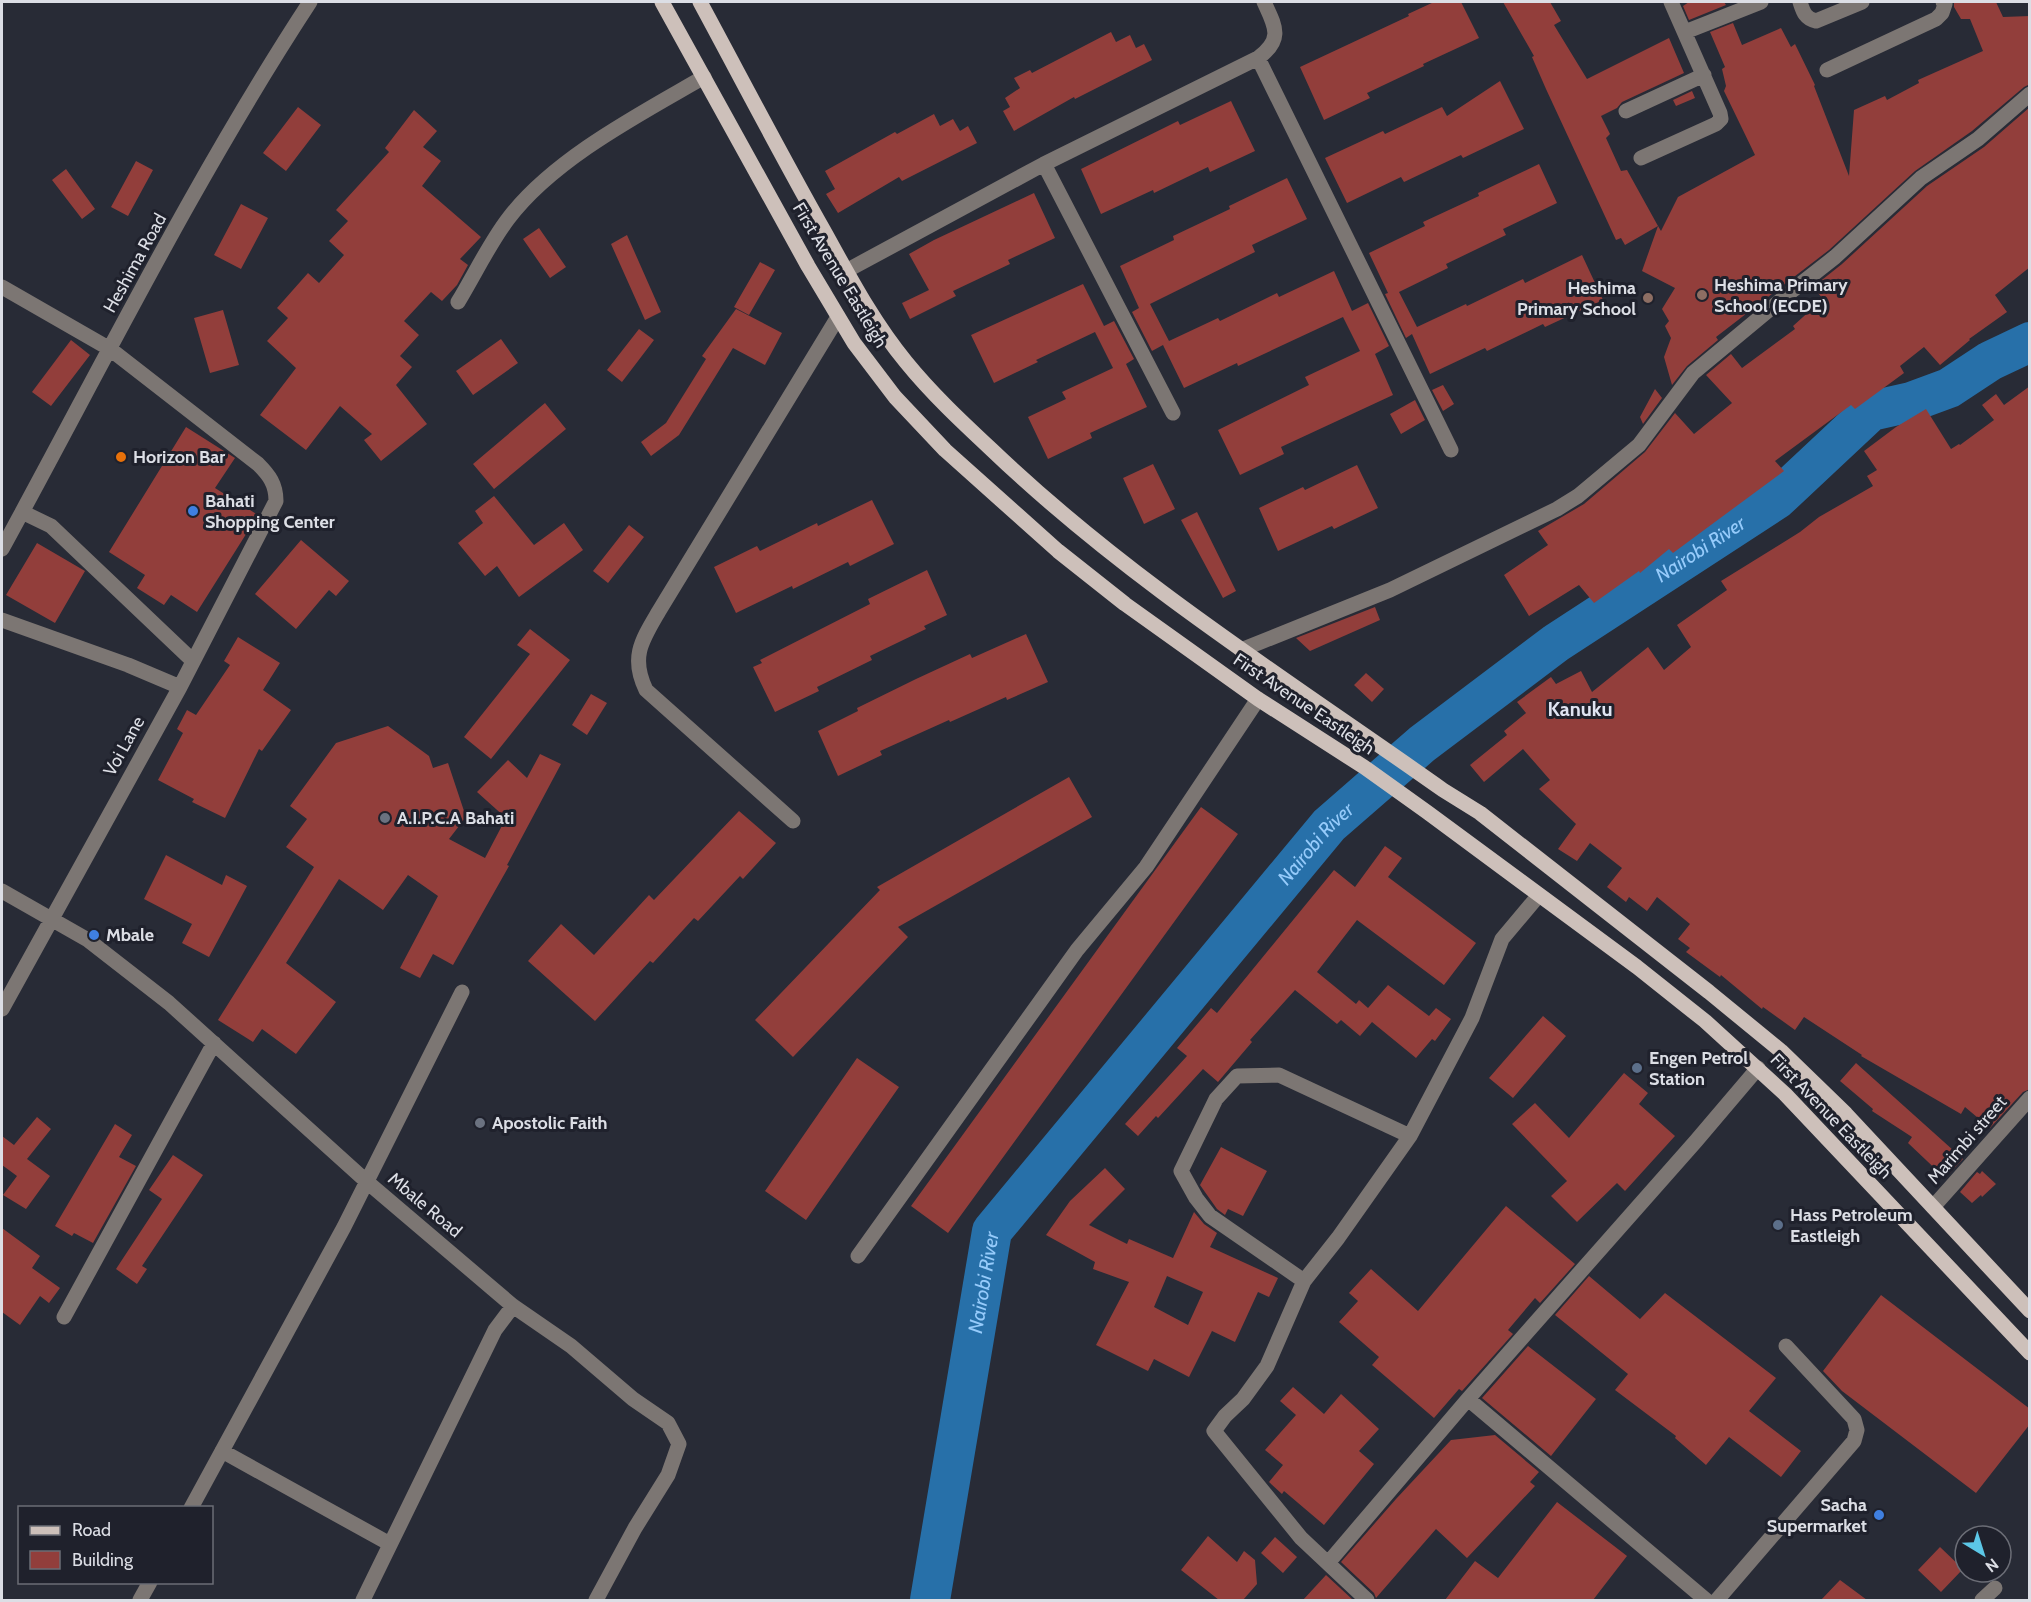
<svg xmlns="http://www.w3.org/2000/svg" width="2031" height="1602" font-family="Cabin,sans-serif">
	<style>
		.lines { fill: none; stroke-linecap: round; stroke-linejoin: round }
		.river { stroke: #2770a9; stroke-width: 40 }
		.building { fill: #923e3b; fill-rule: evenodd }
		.minor { stroke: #7c7673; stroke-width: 15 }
		.major { stroke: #cdc0ba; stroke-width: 15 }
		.education-dot { fill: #8d6e63; stroke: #1f212c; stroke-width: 2 }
		.food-dot { fill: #e8710a; stroke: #1f212c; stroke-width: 2 }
		.shop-dot { fill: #3f7fe0; stroke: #1f212c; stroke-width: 2 }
		.worship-dot { fill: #6b7280; stroke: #1f212c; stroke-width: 2 }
		.service-dot { fill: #5c6f8a; stroke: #1f212c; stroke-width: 2 }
		.labels { text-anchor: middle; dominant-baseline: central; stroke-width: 6; stroke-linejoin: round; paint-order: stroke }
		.street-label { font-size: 18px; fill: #dcdee5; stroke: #1f212c }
		.poi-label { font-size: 18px; font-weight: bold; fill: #dcdee5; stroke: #1f212c; text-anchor: start }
		.water-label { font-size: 20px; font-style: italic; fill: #96cbfb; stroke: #1f212c }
		.neighbourhood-label { font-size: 20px; font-weight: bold; fill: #e0e4f2; stroke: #1f212c }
	</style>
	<rect width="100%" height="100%" fill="#282b36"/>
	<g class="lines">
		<path class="river" id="s1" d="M930,1600L992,1231L1329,825L1422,744L1556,643L1777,499L1871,411L1911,402L1949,388L1990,361L2030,342"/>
	</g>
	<path class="building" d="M1434,2H1461L1479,38L1423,64L1424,66L1367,93L1370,98L1324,120L1300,67L1409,16L1408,14Z
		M1503,2H1550L1561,21L1554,25L1587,79L1669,38L1684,73L1622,102L1617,108L1601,116L1610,134L1606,138L1621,171L1627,170L1658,226L1625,245L1621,238L1616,240L1546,89L1532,57L1534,56Z
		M1689,2H1724L1726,5L1689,20L1683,6Z
		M1954,2H1996L2003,17L2030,16V84L2024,87L1972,131L1915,171L1829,250L1716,337L1718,340L1687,366L1672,385L1664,357L1671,338L1665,326L1669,321L1662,309L1675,288L1642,271L1658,226L1661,231L1678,197L1755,155L1724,91L1726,86L1722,69L1725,67L1710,32L1733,23L1742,45L1781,28L1791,47L1795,44L1815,85L1814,86L1849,176L1854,110L1885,96L1887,100L1919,83L1918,80L1983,51L1970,19H1961L1954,7Z
		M1111,32L1116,42L1130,35L1136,48L1144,44L1152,60L1075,99L1074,97L1014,131L1003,111L1010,107L1005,98L1020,88L1014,78L1030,70L1032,73Z
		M1500,81L1524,129L1463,158L1461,155L1404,182L1401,177L1347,203L1325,158L1383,131L1385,134L1442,107L1447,116Z
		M1692,91L1695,98L1676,106L1673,100Z
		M1231,101L1255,151L1210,172L1208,167L1154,193L1153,190L1101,214L1081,169L1178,121L1180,125Z
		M298,107L321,125L286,171L263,153Z
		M2030,107V267L1995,295L2007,312L1969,339L1970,340L1940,365L1924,347L1900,366L1904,373L1855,409L1851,405L1775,461L1784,471L1673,553L1669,549L1640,573L1639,571L1594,603L1579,585L1529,616L1504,575L1548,545L1538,531L1584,504L1645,452L1675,413L1694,434L1732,403L1706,375L1731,354L1742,368L1795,329L1793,326L1823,299L1813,287L1842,264L1927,186L1984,147Z
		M414,110L437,131L423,147L441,161L422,186L481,237L460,259L468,265L457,285L442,301L431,292L404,321L419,335L400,356L412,367L396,385L427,424L381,461L364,440L372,434L340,406L306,450L260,415L296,368L267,341L288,318L277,308L308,273L319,283L344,255L329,241L348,221L336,210L389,152L385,148Z
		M934,114L940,126L953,119L960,131L968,126L977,143L902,181L899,177L838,213L826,194L835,189L825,171L895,132L897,134Z
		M136,161L153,170L128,216L111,207Z
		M1539,164L1557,203L1503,229L1506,235L1446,264L1448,268L1399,292L1417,327L1466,304L1467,306L1523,279L1525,283L1582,255L1603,300L1545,327L1543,324L1487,351L1485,348L1430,374L1412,334L1406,338L1385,294L1388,293L1369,253L1425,226L1423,222L1479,196L1478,193Z
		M66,169L95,209L82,219L52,180Z
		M1287,178L1307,219L1252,245L1255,252L1150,304L1169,341L1218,318L1220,321L1277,293L1279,297L1334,271L1352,311L1368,303L1389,346L1375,354L1393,395L1281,447L1284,454L1240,475L1218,430L1309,385L1305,377L1360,351L1343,317L1238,366L1237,363L1184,388L1163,345L1152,351L1132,312L1139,308L1120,266L1174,240L1173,236L1230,209L1229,206Z
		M1034,193L1055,238L1008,260L1010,264L953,291L956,296L910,319L902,303L929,290L909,254L934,240Z
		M241,204L268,218L241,269L214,255Z
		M539,228L566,267L550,278L523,239Z
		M627,235L661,312L645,320L611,244Z
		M760,262L775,270L749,315L734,307Z
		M1083,284L1104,326L1114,321L1134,359L1126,364L1147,407L1090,433L1092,438L1048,459L1028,417L1066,399L1062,392L1113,368L1095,332L1036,360L1038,362L994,383L971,335Z
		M736,309L782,333L765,365L733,348L679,435L651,456L641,442L666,423L706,359L702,356Z
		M223,310L239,365L210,373L194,318Z
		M639,329L654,340L622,382L607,370Z
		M501,339L518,363L473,395L456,371Z
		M71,340L90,355L51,406L32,392Z
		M1443,385L1454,404L1443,411L1432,390Z
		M2030,386V1089L2023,1092L1990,1128L1965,1107L1961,1114L1861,1056L1862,1055L1804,1017L1795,1030L1763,1007L1762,1009L1721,975L1720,977L1686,952L1690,948L1678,939L1690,924L1657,897L1647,911L1629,897L1626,902L1607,887L1622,868L1590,843L1577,861L1558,849L1576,824L1539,789L1550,780L1523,749L1484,782L1470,765L1507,735L1504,731L1526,713L1517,702L1551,677L1556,684L1581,671L1592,692L1648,647L1664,670L1691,647L1677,625L1727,590L1721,581L1800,532L1819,517L1873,486L1867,476L1877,470L1864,451L1896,427L1926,409L1951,449L1959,444L1960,445L1994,420L1982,405L1996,394L2004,405Z
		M1655,389L1662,398L1643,424L1640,417Z
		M1415,400L1425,420L1401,434L1390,414Z
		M545,403L566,429L494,489L473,464Z
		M186,427L235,458L215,488L258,515L197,612L171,595L164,605L137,588L145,575L109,552Z
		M1153,464L1175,509L1144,524L1123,478Z
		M1357,465L1378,508L1334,529L1332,526L1278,551L1259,508L1303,487L1305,490Z
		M494,496L534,545L564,523L583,550L519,597L497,566L485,576L458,543L483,523L475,511Z
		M872,500L894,544L850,566L848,562L793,589L792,586L736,613L714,567L757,546L760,551L817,523L818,526Z
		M1197,512L1236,591L1223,598L1181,520Z
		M629,525L644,537L608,583L593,571Z
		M301,540L349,581L336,596L329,590L296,629L255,594Z
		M37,543L85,571L55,623L6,595Z
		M927,570L947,615L924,626L926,629L870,656L872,660L817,687L819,691L775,712L753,667L762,663L760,660L870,604L868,599Z
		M1375,607L1380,620L1310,651L1296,638Z
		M530,629L570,660L491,759L464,737L530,654L517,645Z
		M1026,634L1048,682L1007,700L1006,697L950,722L949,720L880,751L882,755L838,776L818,731L858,711L857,708L916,679L970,654L972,658Z
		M238,637L280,663L263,690L291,710L262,751L259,749L225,818L192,802L194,799L158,780L183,733L177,729L187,710L196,715L230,665L224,661Z
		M1366,673L1384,689L1372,702L1354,685Z
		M591,694L607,703L587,735L572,725Z
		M388,726L429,756L433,768L448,763L466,817L449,839L485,858L506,818L477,792L508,760L527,778L540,754L561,764L507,865L509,866L453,965L433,954L420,978L400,968L438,896L408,875L383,910L339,879L286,963L336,1002L296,1054L262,1029L253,1042L218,1020L314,867L286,847L307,819L290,806L336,743Z
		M1069,777L1092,817L898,927L908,937L793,1057L755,1020L880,890L877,887Z
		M1201,807L1238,834L948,1233L911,1206Z
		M739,811L776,843L743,879L740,876L698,921L694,918L653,963L650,961L595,1021L528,961L561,924L594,955L649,895L654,900Z
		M1385,846L1402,858L1388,877L1476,943L1444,985L1357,920L1317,972L1356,1004L1359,1000L1368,1008L1388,985L1429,1016L1436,1008L1451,1019L1435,1041L1432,1039L1416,1058L1372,1022L1360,1036L1341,1020L1337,1024L1295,990L1250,1040L1252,1042L1218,1082L1203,1069L1158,1118L1156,1116L1138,1136L1125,1124L1187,1056L1177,1048L1211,1008L1217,1013L1334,870L1355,887Z
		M166,855L222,885L226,875L247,886L209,957L182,943L192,924L144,899Z
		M1543,1016L1566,1036L1513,1098L1489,1078Z
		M857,1058L899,1087L806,1220L765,1191Z
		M1856,1063L1963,1159L1945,1178L1908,1143L1912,1137L1872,1111L1873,1109L1840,1081Z
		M1624,1073L1648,1093L1639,1104L1675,1136L1625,1191L1617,1183L1577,1222L1551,1196L1567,1181L1512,1124L1535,1103L1569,1138Z
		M37,1117L51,1129L27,1159L50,1176L26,1209L3,1195L17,1176L2,1165V1136L14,1145Z
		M115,1124L132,1135L119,1157L136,1166L93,1243L74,1233L72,1236L55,1226Z
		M1221,1147L1267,1171L1243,1216L1228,1209L1225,1215L1217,1209L1200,1185Z
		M173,1155L203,1175L142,1266L147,1269L137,1284L116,1269L162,1199L149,1190Z
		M1105,1168L1125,1189L1089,1225L1127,1244L1129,1239L1173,1258L1194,1212L1204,1224L1217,1233L1210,1247L1278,1278L1269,1297L1258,1292L1235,1342L1212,1331L1189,1377L1154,1359L1148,1371L1096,1345L1129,1282L1093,1269L1095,1262L1046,1235L1070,1201ZM1167,1276L1203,1292L1188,1325L1154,1307Z
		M1982,1171L1996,1184L1982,1197L1981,1195L1972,1203L1960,1192L1977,1172L1980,1174Z
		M1506,1206L1575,1264L1540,1303L1535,1298L1508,1330L1513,1334L1462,1391L1459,1389L1434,1418L1372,1365L1379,1357L1339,1322L1358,1301L1349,1293L1371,1269L1418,1311Z
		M2,1228L40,1256L32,1268L60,1288L49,1303L40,1296L20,1325L2,1312Z
		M1589,1276L1640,1319L1665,1293L1776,1378L1749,1411L1801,1451L1781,1477L1729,1437L1706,1465L1675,1438L1676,1436L1615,1390L1628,1374L1555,1315Z
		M1881,1295L2030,1409V1424L1976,1493L1842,1391L1823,1371Z
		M1528,1346L1596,1399L1551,1456L1482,1398Z
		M1293,1387L1324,1414L1341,1394L1379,1429L1359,1451L1374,1464L1324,1525L1284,1491L1282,1494L1269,1482L1283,1465L1265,1450L1296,1415L1280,1401Z
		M1495,1435L1539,1472L1530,1482L1535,1486L1467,1558L1436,1529L1376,1598L1374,1593L1341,1562L1396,1499L1451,1440Z
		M1557,1502L1627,1556L1593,1600H1445L1475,1561L1498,1578Z
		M1208,1536L1237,1562L1244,1551L1255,1560L1257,1584L1243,1600H1219L1181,1570Z
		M1275,1537L1297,1557L1283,1573L1261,1553Z
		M1940,1547L1963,1569L1941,1592L1918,1570Z
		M1326,1575L1353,1600H1303Z
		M1840,1580L1867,1600H1821Z"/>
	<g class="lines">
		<path class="minor" d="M1800,2C1803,11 1805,19 1816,21L1862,2
			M1685,32L1761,2
			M1258,58L1451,450
			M1827,70L1936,19L1942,13L1945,4L1943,2
			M1626,111L1704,75
			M1641,158L1716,124L1721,119L1720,113L1671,2
			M1044,164L1173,413
			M846,271L1044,164L1258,58C1284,39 1275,26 1264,2
			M2,287L110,349L258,464C269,475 276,484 276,501L180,687L2,1009
			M458,302C475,274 489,244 508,219C553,159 640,114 704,77
			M22,512L51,526L193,661
			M2,549C102,366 196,176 310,2
			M2,620L128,665L180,687
			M1241,650L1390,590L1557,509L1578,496L1639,445L1693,373L1793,290L1835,257L1921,178L1978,139L2030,94
			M793,821L646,690C630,657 642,640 659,611L838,317
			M2,891L88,940L169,1003L366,1181L513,1306L571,1346L633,1399L668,1423L679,1444L668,1475L635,1528L596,1600
			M1933,1207L2030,1098
			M858,1256L1077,950L1146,867L1258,699
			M1304,1281L1210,1216L1196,1198L1181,1171L1216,1099L1237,1076L1279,1075L1410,1136
			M64,1317L214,1043
			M1468,1399L1706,1600
			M222,1451L390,1544
			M191,1508L344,1227L462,992
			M1328,1563L1468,1399L1696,1141L1758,1068
			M140,1600L150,1582
			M363,1600L495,1330L513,1306
			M1367,1600L1301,1538L1214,1431L1225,1416L1243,1399L1267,1366L1304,1281L1338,1238L1410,1136L1472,1018L1502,939L1539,895
			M1717,1600L1854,1441L1857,1430L1854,1419L1786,1346
			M1982,1600L1995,1588"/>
		<path class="major" d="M662,2L808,266L854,343L895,397L945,450L1058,551L1125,604L1258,699L1364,767L1427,812L1637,967L1705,1021L1785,1094L2030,1353
			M700,2C741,78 781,155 824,231C849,276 873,322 906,362C932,394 962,422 992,450C1128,580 1289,681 1443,790L1480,813L1709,992L1781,1051L1846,1114L2030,1311"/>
	</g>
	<g class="education-dot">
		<circle cx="1702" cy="295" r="6"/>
		<circle cx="1648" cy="298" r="6"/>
	</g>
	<circle class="food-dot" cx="121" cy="457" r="6"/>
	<g class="shop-dot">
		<circle cx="193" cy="511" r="6"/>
		<circle cx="94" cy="935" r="6"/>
		<circle cx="1879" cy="1515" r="6"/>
	</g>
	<g class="worship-dot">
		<circle cx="385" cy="818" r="6"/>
		<circle cx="480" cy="1123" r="6"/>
	</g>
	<g class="service-dot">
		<circle cx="1637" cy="1068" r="6"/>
		<circle cx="1778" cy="1225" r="6"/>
	</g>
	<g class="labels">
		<g class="street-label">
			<text transform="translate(135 263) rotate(-61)">Heshima Road</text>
			<text transform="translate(840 275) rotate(59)">First Avenue Eastleigh</text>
			<text transform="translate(1304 704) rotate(34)">First Avenue Eastleigh</text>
			<text transform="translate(124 746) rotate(-61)">Voi Lane</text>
			<text transform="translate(1831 1116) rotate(46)">First Avenue Eastleigh</text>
			<text transform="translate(1967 1140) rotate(-49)">Marimbi street</text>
			<text transform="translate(425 1205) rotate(40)">Mbale Road</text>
		</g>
		<g class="poi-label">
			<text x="1714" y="285">Heshima Primary<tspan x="1714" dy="21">School (ECDE)</tspan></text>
			<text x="1636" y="288" text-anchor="end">Heshima<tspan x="1636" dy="21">Primary School</tspan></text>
			<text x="133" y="457">Horizon Bar</text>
			<text x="205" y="501">Bahati<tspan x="205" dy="21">Shopping Center</tspan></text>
			<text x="397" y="818">A.I.P.C.A Bahati</text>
			<text x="106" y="935">Mbale</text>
			<text x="1649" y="1058">Engen Petrol<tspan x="1649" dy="21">Station</tspan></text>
			<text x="492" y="1123">Apostolic Faith</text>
			<text x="1790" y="1215">Hass Petroleum<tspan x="1790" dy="21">Eastleigh</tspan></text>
			<text x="1867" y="1505" text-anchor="end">Sacha<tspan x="1867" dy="21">Supermarket</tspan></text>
		</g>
		<g class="water-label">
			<text stroke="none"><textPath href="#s1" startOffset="1365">Nairobi River</textPath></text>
			<text stroke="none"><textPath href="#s1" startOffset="879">Nairobi River</textPath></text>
			<text stroke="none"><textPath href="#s1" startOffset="322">Nairobi River</textPath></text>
		</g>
		<g class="neighbourhood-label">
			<text x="1580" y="709">Kanuku</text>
		</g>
	</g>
	<rect width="2031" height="1602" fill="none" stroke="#dcdee5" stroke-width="6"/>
	<rect x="18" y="1506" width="195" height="78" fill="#1f212c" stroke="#6b6d76" stroke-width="1.5"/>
	<rect x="30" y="1526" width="30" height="9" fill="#cdc0ba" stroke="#6b6d76" stroke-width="1.5"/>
	<text x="72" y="1536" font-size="18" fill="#dcdee5">Road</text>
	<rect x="30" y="1551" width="30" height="18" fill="#923e3b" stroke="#6b6d76" stroke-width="1.5"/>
	<text x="72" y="1566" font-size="18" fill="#dcdee5">Building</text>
	<g transform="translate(1983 1554) rotate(142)"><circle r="28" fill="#1f212c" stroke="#6b6d76" stroke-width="1.5"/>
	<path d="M0-4.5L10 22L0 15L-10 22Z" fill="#5cc7e7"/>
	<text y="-9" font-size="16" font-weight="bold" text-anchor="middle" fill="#dcdee5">N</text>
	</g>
</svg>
